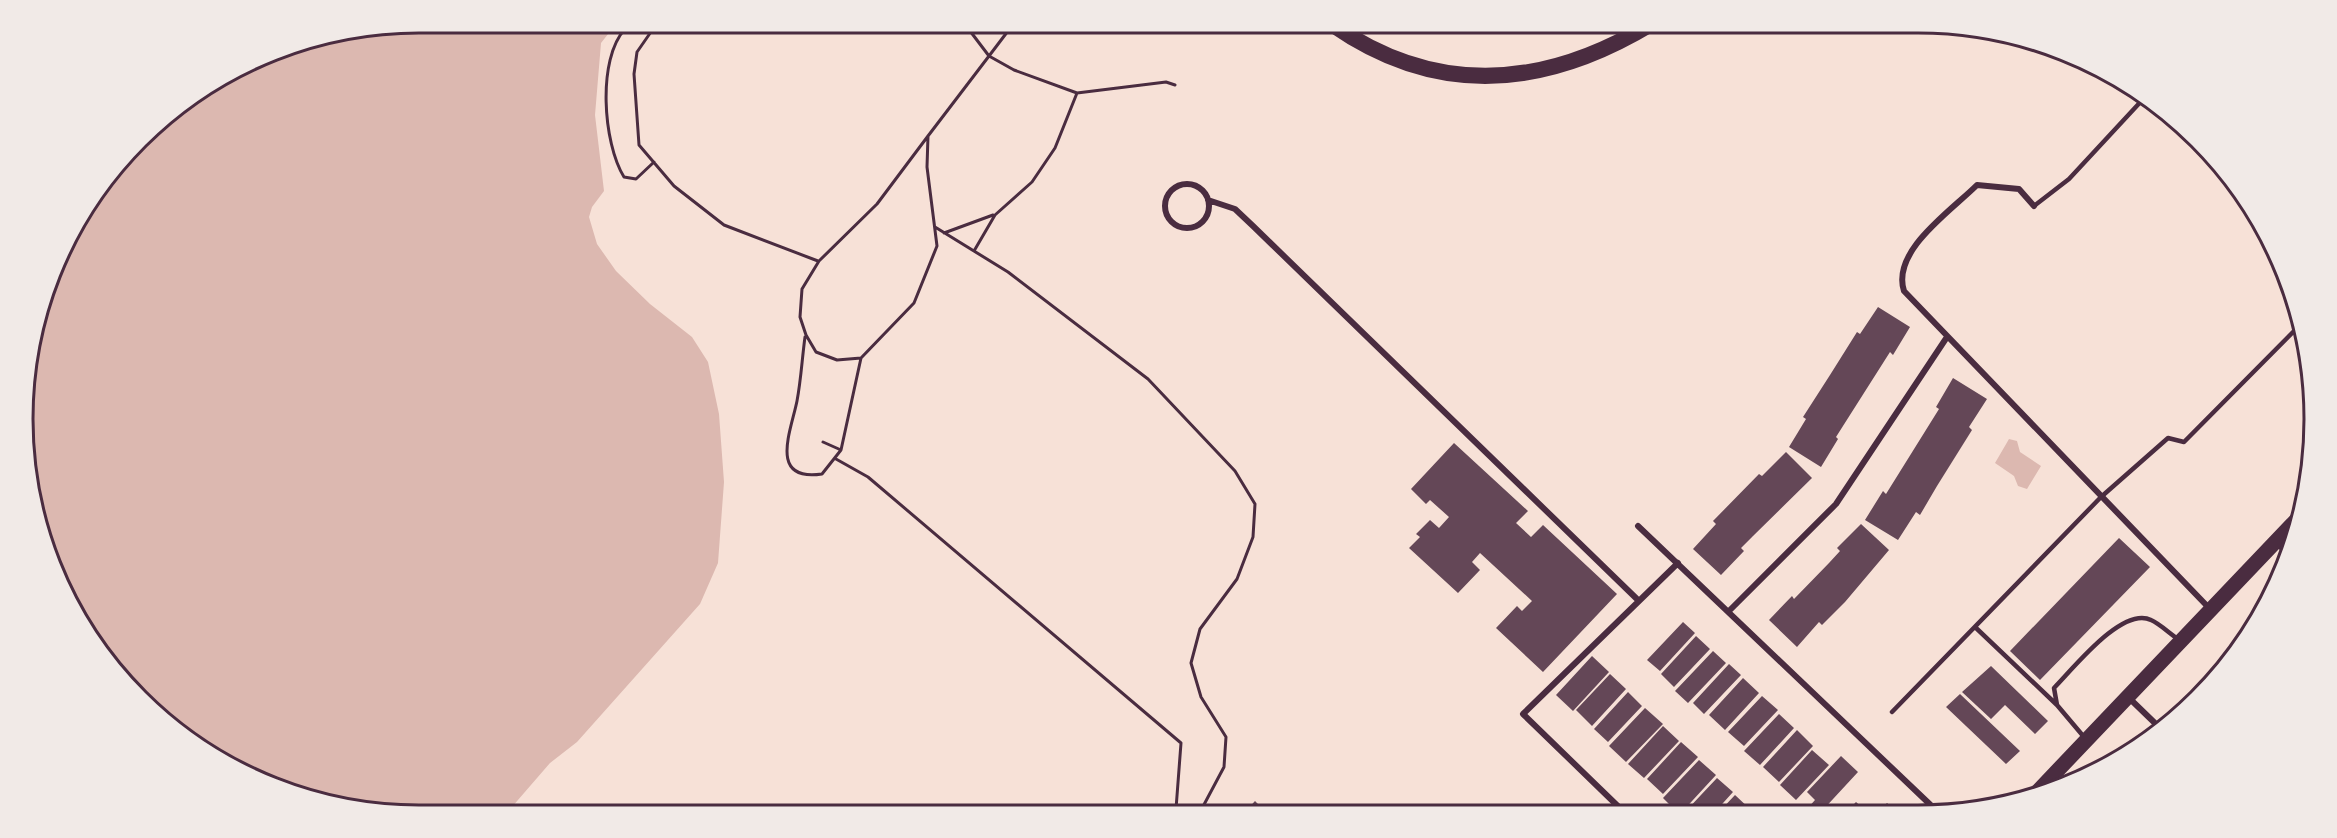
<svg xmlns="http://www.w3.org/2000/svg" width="2337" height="838" font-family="Lato,sans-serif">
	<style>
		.water { fill: #dcb8b0 }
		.building { fill: #644757 }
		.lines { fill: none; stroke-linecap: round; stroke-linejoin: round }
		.path { stroke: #4a2c40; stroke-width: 3 }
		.service { stroke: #4a2c40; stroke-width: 4.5 }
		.minor { stroke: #4a2c40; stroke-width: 6 }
		.primary { stroke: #4a2c40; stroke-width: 15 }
		.trunk { stroke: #4a2c40; stroke-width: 16 }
		.rim { fill: none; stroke: #4a2c40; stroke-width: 3 }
	</style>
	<rect width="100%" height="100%" fill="#f7e1d7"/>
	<path class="water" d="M612,29L601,43L595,115L604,191L592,207L589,217L597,244L616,271L650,304L692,337L708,362L719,414L724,482L718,563L700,604L577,742L550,763L505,815H419L317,802L198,748L138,699L90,640L36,521L23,445L26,368L64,243L105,177L157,121L268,53L342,30Z
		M2009,439L2017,441L2020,452L2041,466L2027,489L2018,486L2014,476L1995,463Z"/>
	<path class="building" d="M1878,307L1910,327L1893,355L1890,352L1836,437L1838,439L1821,467L1789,447L1806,419L1803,417L1830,375L1857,332L1860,334Z
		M1953,378L1987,399L1969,427L1972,430L1937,486L1920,515L1916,512L1898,540L1865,520L1883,491L1886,494L1939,409L1936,407Z
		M1454,443L1528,511L1516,523L1531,537L1543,525L1617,594L1543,672L1496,628L1517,606L1522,611L1532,601L1480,553L1472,562L1480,570L1458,593L1409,548L1420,537L1416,534L1430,520L1439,528L1449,517L1430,500L1426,504L1411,489Z
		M1786,452L1812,478L1753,536L1741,548L1744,551L1721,575L1693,549L1716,524L1713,521L1759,474L1762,476Z
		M1861,524L1889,550L1845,602L1822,625L1819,622L1797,647L1769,620L1792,596L1794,599L1829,563L1840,551L1837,548Z
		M2119,538L2150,567L2040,680L2010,651Z
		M1683,622L1695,633L1660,671L1647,660Z
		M1696,636L1710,649L1674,687L1661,674Z
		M1713,651L1726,663L1688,703L1675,691Z
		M1592,656L1609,672L1573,711L1556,695Z
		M1729,664L1741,675L1704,714L1693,703Z
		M1991,666L2048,721L2035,734L2005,705L1991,719L1962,692Z
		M1610,674L1626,689L1592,726L1576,710Z
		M1743,678L1759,693L1725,730L1709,715Z
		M2196,689L2200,692L2180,717L2174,712Z
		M1628,692L1642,706L1608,742L1594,729Z
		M1960,694L2020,751L2006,764L1946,707Z
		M1762,696L1778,710L1744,746L1728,732Z
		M1645,708L1663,724L1626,762L1609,746Z
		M1779,714L1794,728L1760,765L1744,751Z
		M1663,726L1679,741L1644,778L1628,764Z
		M1797,730L1813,746L1779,782L1763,767Z
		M1681,742L1698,757L1663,794L1647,779Z
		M1812,750L1829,765L1796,800L1780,785Z
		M1841,756L1858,772L1821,812H1809L1806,810L1815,800L1807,792Z
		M1699,760L1716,775L1681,813H1678L1663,798Z
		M1717,778L1733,792L1714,813H1684Z
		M1735,795L1751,810L1748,813H1718Z
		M1255,801L1268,814H1243Z
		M1856,802L1867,812H1846Z
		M1887,803L1897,812H1878Z"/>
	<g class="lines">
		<path class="path" d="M967,27L989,56L1014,70L1077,93L1166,82L1175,85
			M625,29C597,59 603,143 624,177L636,179L654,162
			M653,29L637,52L634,74L639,145L674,186L724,225L818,261
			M928,136L927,167L937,246L914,303L861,358L837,360L816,352L806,335L800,317L802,289L819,261L877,204L928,136L989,56L1011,27
			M935,227L1008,272L1148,379L1235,471L1255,504L1253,537L1237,579L1200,629L1191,663L1201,697L1226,737L1224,767L1199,814
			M944,233L993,215
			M974,251L995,215L1032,182L1055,148L1077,93
			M805,337C802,359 801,380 797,401C791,431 768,482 822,474L841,450L861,358
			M823,442L841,450
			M836,459L868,477L1181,743L1176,809L1167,814"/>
		<path class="service" d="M2034,206L2069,179L2146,96
			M1975,627L2057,705
			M1892,712L2101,497L2168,438L2184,442L2301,324
			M2084,737L2057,705L2054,688C2073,669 2122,606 2151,620C2160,624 2169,633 2178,639"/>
		<path class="minor" d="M1165 206a22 22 0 1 1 44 0a22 22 0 1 1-44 0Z
			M1208,200L1235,209L1253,226L1639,601
			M2034,206L2019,189L1977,185C1951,211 1891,251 1904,291L2210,609
			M1638,526L1938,812
			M2276,542L2288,554
			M1729,611L1836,504L1947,337
			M2127,696L2161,729
			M1625,813L1523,714L1678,563"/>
		<path class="primary" d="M2037,792L2302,514"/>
		<path class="trunk" d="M1333,25C1438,98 1545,88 1651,24"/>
	</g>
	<path d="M0 0H2337V838H0ZM419 33H1918A386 386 0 0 1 2304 419V419A386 386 0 0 1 1918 805H419A386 386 0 0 1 33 419V419A386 386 0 0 1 419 33Z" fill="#f1eae7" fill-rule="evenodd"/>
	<path class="rim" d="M419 33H1918A386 386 0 0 1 2304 419V419A386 386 0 0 1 1918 805H419A386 386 0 0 1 33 419V419A386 386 0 0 1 419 33Z"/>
</svg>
